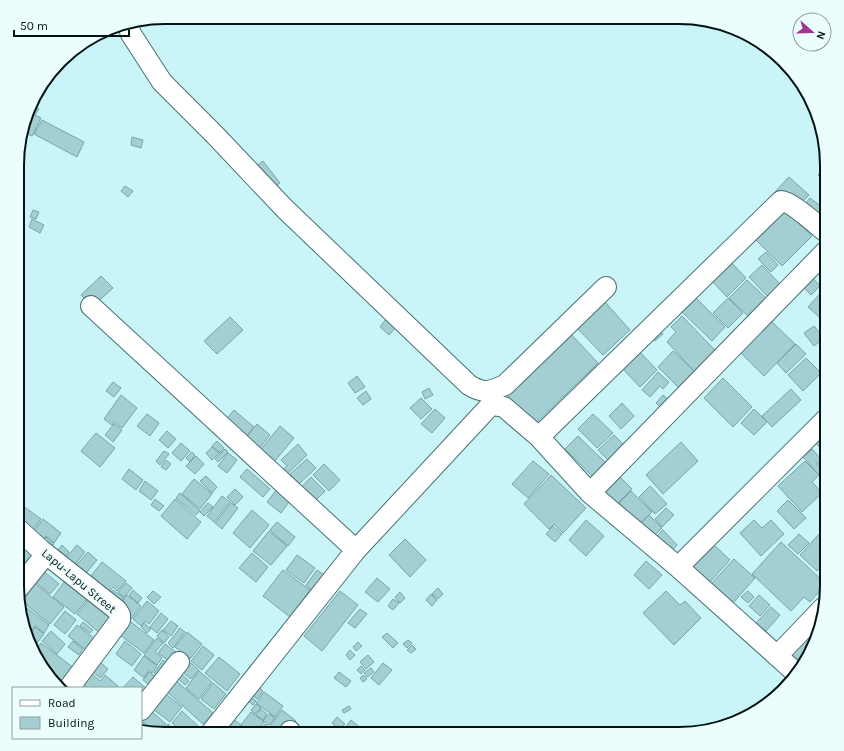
<svg xmlns="http://www.w3.org/2000/svg" width="844" height="751" font-family="Karla,sans-serif">
	<style>
		.building { fill: #a3ced2; stroke: #7aa3a7 }
		.lines { fill: none; stroke-linecap: round; stroke-linejoin: round }
		.minor-casing { stroke: #487074; stroke-width: 22 }
		.minor { stroke: #fff; stroke-width: 20 }
		.labels { text-anchor: middle; dominant-baseline: central; stroke-width: 3; stroke-linejoin: round; paint-order: stroke }
		.street-label { font-size: 12px; fill: #031314; stroke: #ecfdfe }
		.rim { fill: none; stroke: #031314; stroke-width: 2 }
	</style>
	<rect width="100%" height="100%" fill="#c9f5f9"/>
	<path class="building" d="M32,104L39,109L35,115L29,111Z
		M29,112L41,118L32,136L22,131Z
		M42,120L84,142L77,157L34,134Z
		M132,137L143,140L141,148L131,145Z
		M263,161L280,183L264,195L247,173Z
		M827,166V184L818,175Z
		M789,177L809,195L797,207L780,199L774,193Z
		M125,186L133,191L128,197L121,191Z
		M810,198L827,211V230L801,209Z
		M33,210L39,212L36,219L30,217Z
		M785,210L812,236L782,266L756,240Z
		M32,219L44,225L40,233L29,227Z
		M766,252L778,265L771,272L758,259Z
		M728,259L746,278L727,297L709,278Z
		M762,265L781,285L768,297L749,277Z
		M810,275L820,286L811,295L800,284Z
		M101,276L113,288L92,307L81,295Z
		M747,280L767,299L749,317L729,298Z
		M826,287L827,288V324L808,307Z
		M693,295L725,327L712,341L679,309Z
		M728,298L743,313L728,328L713,313Z
		M605,302L630,330L603,355L578,329L585,322L581,318L596,304L598,309Z
		M682,316L716,351L695,372L667,342L676,332L671,327Z
		M230,317L243,330L217,354L204,341Z
		M386,319L396,327L389,335L380,327Z
		M770,320L795,344L764,376L739,351Z
		M814,326L824,338L814,346L804,333Z
		M656,328L663,334L655,341L649,335Z
		M569,332L598,363L535,424L506,394Z
		M796,344L806,354L786,373L777,363Z
		M637,349L657,370L640,387L620,366Z
		M673,351L695,372L679,388L658,367Z
		M806,358L821,373L803,391L788,375Z
		M658,372L669,382L663,389L660,386L650,397L642,390Z
		M357,376L365,387L355,393L348,383Z
		M723,378L752,407L733,427L704,398Z
		M113,382L121,388L114,397L106,391Z
		M429,388L433,395L425,399L422,392Z
		M791,389L801,400L772,427L762,416Z
		M366,391L371,399L363,405L357,398Z
		M121,395L137,408L122,428L114,422L112,425L104,419Z
		M663,395L670,401L662,409L656,403Z
		M421,398L432,409L421,419L410,408Z
		M622,403L634,416L621,429L609,416Z
		M435,409L445,418L432,433L421,424Z
		M754,409L767,422L754,435L741,423Z
		M234,410L254,427L244,439L224,422Z
		M147,414L159,423L150,436L137,426Z
		M593,414L613,433L597,448L578,429Z
		M114,424L122,430L113,442L105,435Z
		M257,424L270,435L257,451L244,440Z
		M280,426L294,438L270,467L256,455Z
		M827,430V451L825,453L814,441Z
		M167,431L176,439L168,448L159,440Z
		M96,433L115,448L100,467L81,451Z
		M614,435L623,444L608,460L598,450Z
		M578,436L607,464L593,477L565,449Z
		M217,441L224,448L220,453L212,446Z
		M681,442L698,461L663,494L646,475Z
		M181,443L190,451L181,461L172,453Z
		M298,444L307,455L285,476L281,471L287,466L281,460Z
		M212,447L219,453L212,460L206,453Z
		M225,449L228,452L218,462L215,459Z
		M812,449L821,459L816,464L822,470L818,474L803,457Z
		M164,451L169,454L160,465L156,461Z
		M192,452L195,455L190,462L186,458Z
		M228,453L237,460L227,473L218,466Z
		M827,455V473L818,464Z
		M196,456L204,464L195,474L186,466Z
		M307,459L316,468L299,484L290,474Z
		M166,460L171,464L166,470L161,467Z
		M533,461L549,474L528,498L512,484Z
		M805,461L819,475L812,482L822,493L802,512L778,486Z
		M324,464L340,480L329,491L313,475Z
		M129,469L143,480L136,490L122,479Z
		M247,469L270,489L263,497L240,477Z
		M551,475L586,508L563,533L554,524L549,529L524,504Z
		M618,475L632,489L613,508L599,494Z
		M206,476L217,487L212,493L200,481Z
		M311,477L325,491L313,503L299,490Z
		M194,479L212,494L200,509L182,494Z
		M145,481L158,491L151,500L139,491Z
		M650,486L667,504L655,514L639,497Z
		M235,489L243,497L235,505L227,497Z
		M277,489L291,499L281,513L267,502Z
		M631,491L652,512L640,523L619,503Z
		M180,493L200,511L196,515L176,498Z
		M222,496L230,502L214,522L207,516Z
		M155,499L164,506L159,511L151,505Z
		M175,499L201,522L187,539L161,516Z
		M788,500L806,518L794,529L777,511Z
		M19,503L41,519L31,533L18,523V505Z
		M208,503L213,507L204,516L200,512Z
		M231,503L238,508L222,529L215,523Z
		M666,508L674,515L662,527L655,519Z
		M252,510L269,525L250,548L233,533Z
		M649,515L662,528L652,538L639,525Z
		M43,519L61,533L54,543L46,536L42,541L32,534Z
		M586,520L604,536L586,556L569,540Z
		M754,520L762,528L771,520L784,534L761,556L740,533Z
		M277,522L295,537L288,546L270,530Z
		M553,526L562,534L555,542L546,534Z
		M663,530L677,545L668,555L653,540Z
		M269,531L287,546L271,565L253,551Z
		M799,534L809,543L798,554L788,545Z
		M819,534L827,541V560L817,571L800,555Z
		M46,537L54,544L48,551L40,545Z
		M18,538L39,554L26,572L17,566Z
		M405,539L426,560L410,577L389,555Z
		M711,542L730,560L710,582L691,565Z
		M781,542L826,584L810,602L804,597L791,611L752,574Z
		M62,545L69,552L63,559L56,553Z
		M77,545L85,552L73,567L64,560Z
		M88,552L97,560L83,577L73,569Z
		M252,553L268,567L256,582L239,568Z
		M297,555L315,568L304,583L286,570Z
		M734,559L755,578L733,603L711,584Z
		M646,561L662,575L649,589L634,575Z
		M102,562L126,581L117,591L113,587L105,598L86,582Z
		M41,569L59,584L50,594L32,579Z
		M283,570L310,590L290,617L263,596Z
		M317,570L326,576L314,592L306,585Z
		M68,577L91,595L75,614L53,597Z
		M377,578L390,589L378,602L365,592Z
		M32,581L64,607L50,624L19,599Z
		M126,583L132,588L124,597L118,592Z
		M438,588L443,594L438,599L432,594Z
		M113,590L124,598L117,607L106,598Z
		M133,590L142,598L138,603L129,595Z
		M153,591L161,597L154,604L147,597Z
		M340,591L358,605L322,651L304,636Z
		M666,591L680,605L685,601L701,618L674,645L643,613Z
		M748,591L754,597L748,603L741,597Z
		M400,592L405,598L400,603L395,597Z
		M431,594L437,600L432,606L426,600Z
		M127,595L141,606L131,619L117,608Z
		M759,595L770,605L760,616L749,606Z
		M92,596L116,615L101,634L77,614Z
		M393,599L399,603L393,610L388,606Z
		M147,601L159,611L149,624L145,621L141,626L133,619Z
		M23,605L49,625L44,633L35,626L28,636L26,635L20,608Z
		M771,607L780,615L766,631L756,623Z
		M360,609L367,614L355,628L348,623Z
		M65,611L76,620L65,634L54,625Z
		M161,613L168,619L157,633L150,627Z
		M171,621L178,626L171,636L163,630Z
		M83,622L93,630L90,633L80,626Z
		M131,622L154,640L144,653L120,635Z
		M144,623L151,629L147,633L141,627Z
		M77,625L95,639L86,650L68,636Z
		M35,627L44,634L37,643L28,636Z
		M813,627L818,632L816,643L797,669L785,656Z
		M180,628L185,632L173,648L168,643Z
		M162,630L169,637L164,643L157,636Z
		M51,631L65,644L57,654L42,641Z
		M187,632L202,644L190,659L175,647Z
		M387,633L398,643L393,648L382,637Z
		M157,638L163,643L155,652L162,658L157,665L144,655Z
		M408,640L412,643L407,648L403,644Z
		M73,641L83,649L79,655L68,647Z
		M125,641L141,654L132,666L116,654Z
		M358,642L362,646L356,651L353,647Z
		M41,643L74,668L60,686L50,678L34,652Z
		M165,644L176,652L169,661L158,653Z
		M412,645L416,649L411,653L407,650Z
		M203,646L214,655L202,670L191,661Z
		M350,650L355,655L350,660L346,655Z
		M368,655L374,662L366,669L360,662Z
		M144,656L157,666L152,673L149,670L144,678L134,670Z
		M219,657L240,674L227,691L205,673Z
		M186,659L199,670L191,679L178,669Z
		M163,660L171,665L161,678L154,673Z
		M100,662L108,669L100,678L92,671Z
		M383,663L392,670L379,685L371,678Z
		M361,666L365,670L361,674L357,670Z
		M371,668L374,672L367,677L364,673Z
		M89,671L100,681L105,675L118,686L116,688H88L81,682Z
		M178,671L189,681L185,685L175,676Z
		M199,671L212,682L199,699L186,688Z
		M149,672L159,679L153,688L143,680Z
		M339,672L351,681L346,687L334,678Z
		M363,675L367,679L363,682L360,678Z
		M133,677L148,690L141,698V688H123Z
		M174,679L213,713L203,724L165,690Z
		M213,683L226,694L214,709L201,699Z
		M258,686L263,691L257,699L251,694Z
		M162,691L182,707L170,722L150,707Z
		M264,692L283,706L275,717L256,703Z
		M251,697L256,701L253,705L248,701Z
		M256,704L261,708L255,714L251,710Z
		M349,706L351,709L344,713L342,710Z
		M261,709L267,714L263,720L256,715Z
		M150,710L166,724L159,733L155,732L141,720Z
		M282,710L296,721L285,734H280L270,726Z
		M182,711L200,728L195,734H184L172,723Z
		M251,712L264,722L255,734H250L240,726Z
		M269,714L275,718L269,725L263,721Z
		M230,716L242,726L236,734H226L219,728Z
		M337,717L345,724L339,730L332,723Z
		M351,720L362,729L358,734H352L345,728Z
		M142,722L153,732L141,729Z
		M168,724L179,733L178,734L161,733Z
		M265,724L276,733V734H256Z
		M242,728L250,734H237Z"/>
	<g class="lines">
		<g class="minor-casing">
			<path id="minor" d="M127,23L131,34L162,82L214,134L285,209L469,385C484,394 489,392 505,385L606,287
				M91,306L356,550
				M539,437L781,201C791,201 818,226 827,233
				M590,493L827,250
				M18,529L41,550L117,610L120,615V620L69,688
				M678,567L827,418
				M17,590L46,554
				M777,656L823,608
				M141,710L179,662
				M210,734L356,550L488,408L493,405L504,407L539,437L590,493L678,567L795,672
				M288,734L290,731"/>
		</g>
		<use href="#minor" class="minor"/>
	</g>
	<g class="labels">
		<g class="street-label">
			<text transform="translate(79 581) rotate(40)">Lapu-Lapu Street</text>
		</g>
	</g>
	<path d="M0 0H844V751H0ZM165 24H679A141 141 0 0 1 820 165V586A141 141 0 0 1 679 727H165A141 141 0 0 1 24 586V165A141 141 0 0 1 165 24Z" fill="#ecfdfe" fill-rule="evenodd"/>
	<path class="rim" d="M165 24H679A141 141 0 0 1 820 165V586A141 141 0 0 1 679 727H165A141 141 0 0 1 24 586V165A141 141 0 0 1 165 24Z"/>
	<rect x="12" y="687" width="130" height="52" fill="#ecfdfe" stroke="#8f9fa0"/>
	<rect x="20" y="700" width="20" height="6" fill="#ffffff" stroke="#8f9fa0"/>
	<text x="48" y="707" font-size="12" fill="#031314">Road</text>
	<rect x="20" y="717" width="20" height="12" fill="#a3ced2" stroke="#8f9fa0"/>
	<text x="48" y="727" font-size="12" fill="#031314">Building</text>
	<g transform="translate(812 32) rotate(110)"><circle r="19" fill="#ecfdfe" stroke="#8f9fa0"/>
	<path d="M0-3L7 15L0 10L-7 15Z" fill="#a4338f"/>
	<text y="-6" font-size="11" font-weight="bold" text-anchor="middle" fill="#031314">N</text>
	</g>
	<path d="M14 30v6h115v-6" fill="none" stroke="#031314" stroke-width="2"/>
	<text x="20" y="30" font-size="12" fill="#031314" stroke="#ecfdfe" stroke-width="3" paint-order="stroke">50 m</text>
</svg>
